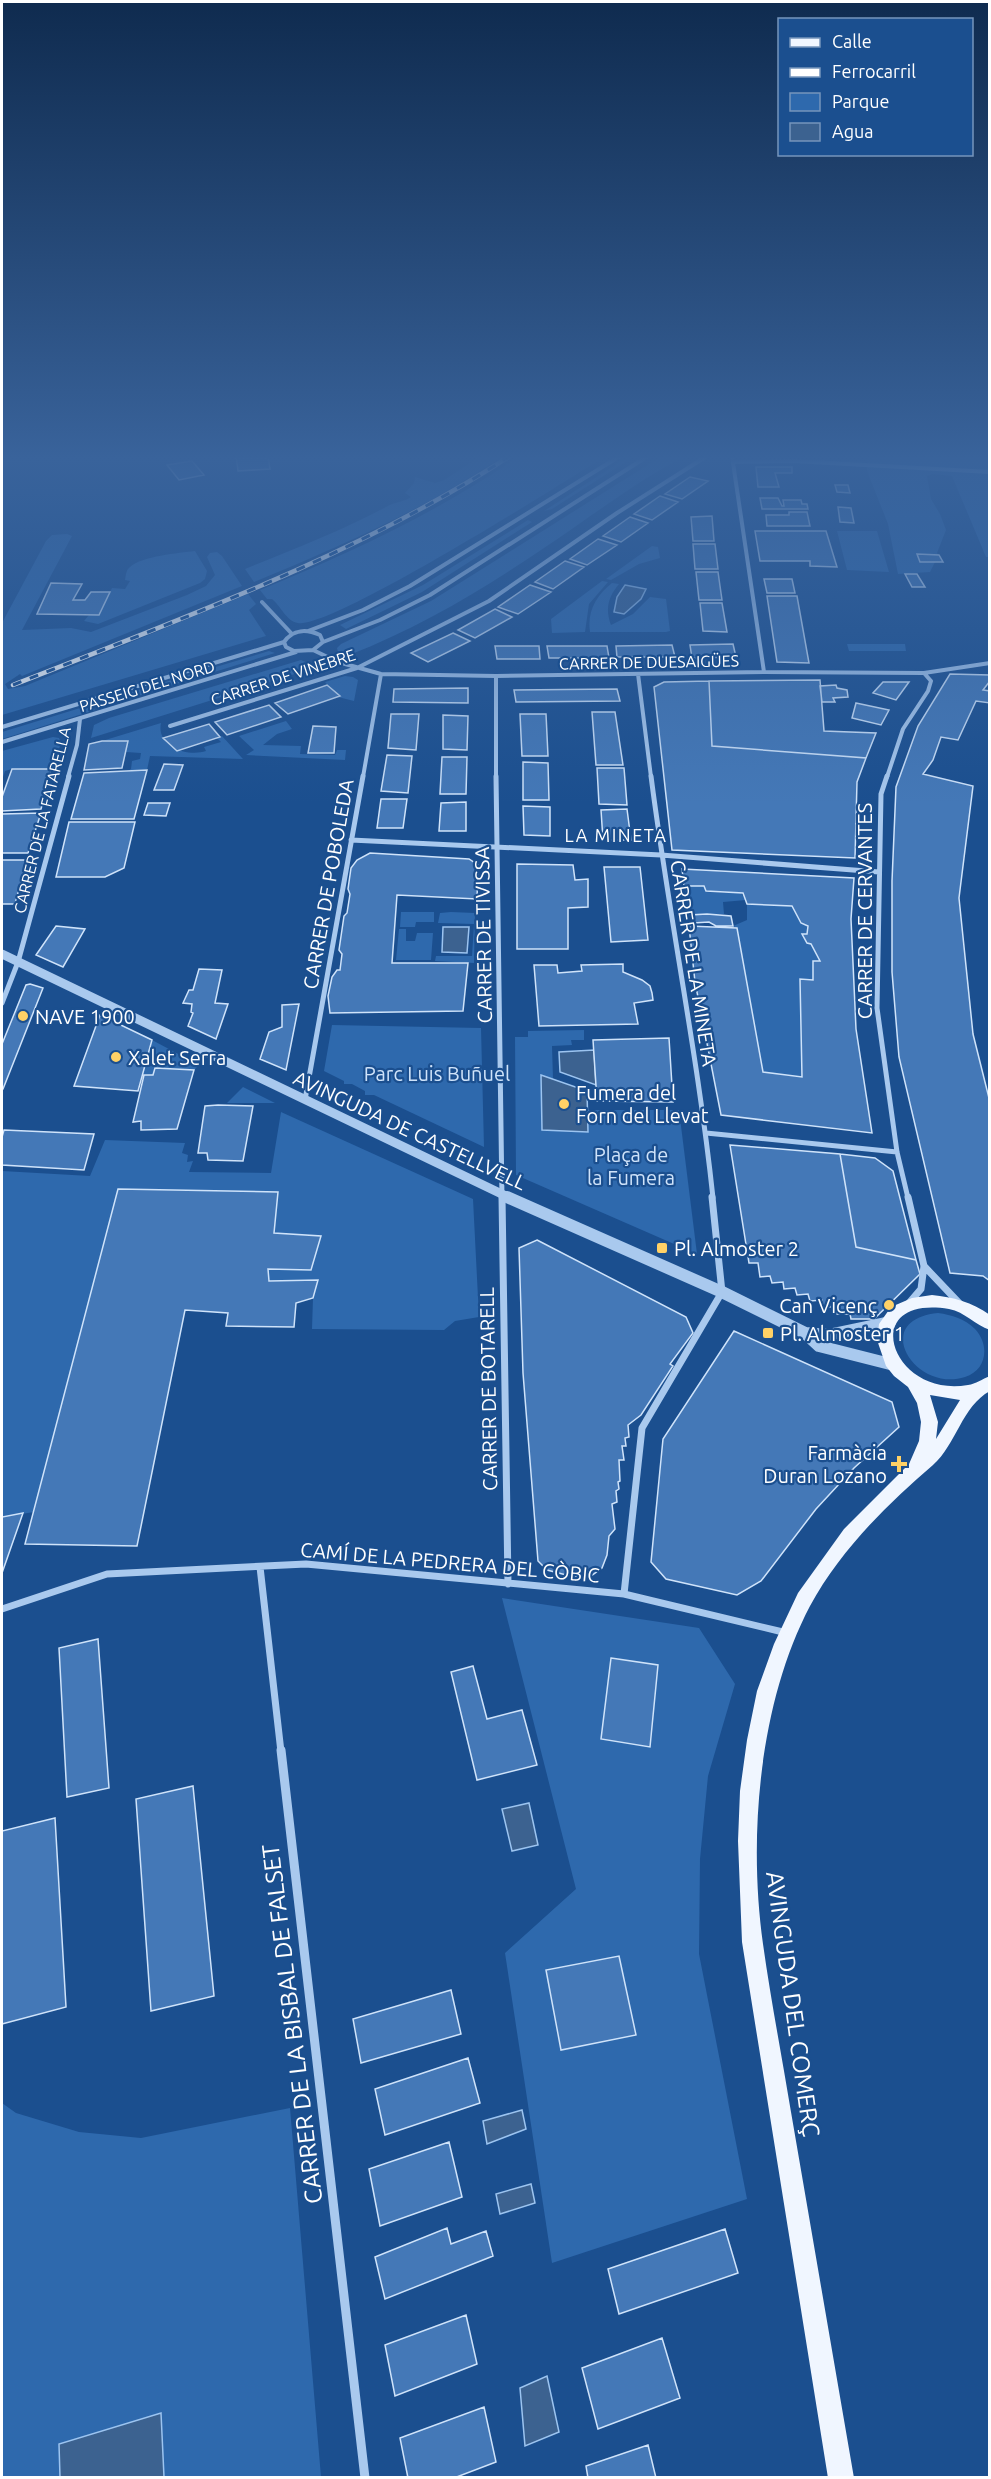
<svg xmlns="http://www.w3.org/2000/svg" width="991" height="2479" font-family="Ubuntu,sans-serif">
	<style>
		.green { fill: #2e69ad }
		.water { fill: #3c6290; stroke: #9cc4f0; stroke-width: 1.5 }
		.building { fill: #4478b7; stroke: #cfe3fa; stroke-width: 1.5 }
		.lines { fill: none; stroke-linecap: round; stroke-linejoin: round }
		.minor-far3 { stroke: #a9c9ee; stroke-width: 4 }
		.minor-far2 { stroke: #a9c9ee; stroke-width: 5 }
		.minor-far1 { stroke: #a9c9ee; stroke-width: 7 }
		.minor { stroke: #a9c9ee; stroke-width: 9 }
		.tertiary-far1 { stroke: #a9c9ee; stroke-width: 9 }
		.tertiary { stroke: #a9c9ee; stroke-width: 12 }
		.primary { fill: #f0f6ff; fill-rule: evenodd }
		.rail-casing { stroke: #fff; stroke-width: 4.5 }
		.rail { stroke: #1b4f8f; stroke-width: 3; stroke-dasharray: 9; stroke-linecap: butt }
		.poi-dot { fill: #ffd166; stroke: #1b4f8f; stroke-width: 2 }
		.labels { text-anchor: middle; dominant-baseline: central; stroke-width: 4.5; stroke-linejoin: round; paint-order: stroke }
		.far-street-label { font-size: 16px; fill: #fff; stroke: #1b4f8f }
		.far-neighbourhood-label { font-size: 18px; letter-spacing: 1.5px; fill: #fff; stroke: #1b4f8f }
		.street-label { font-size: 20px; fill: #fff; stroke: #1b4f8f }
		.poi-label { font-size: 20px; fill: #fff; stroke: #1b4f8f; text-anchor: start }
		.park-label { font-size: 20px; fill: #cfe3fa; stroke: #1b4f8f }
		.near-street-label { font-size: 24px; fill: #fff; stroke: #1b4f8f }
	</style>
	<rect width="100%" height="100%" fill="#1b4f8f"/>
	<path class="green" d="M481,456H503C426,509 339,547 254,582L245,569C292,550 341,531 386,507C394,502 404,502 411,497L405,493L414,483L415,477L435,483L444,480Z
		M519,456H606C564,482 332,629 298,623C286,621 281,606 272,599H267L260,590C350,553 439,512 519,456Z
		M629,456H635L552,509L544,511Z
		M662,456H686C636,481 591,517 544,548C482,590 419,628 349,655L338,652L337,648L341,644L431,601Z
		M867,456H989V557H986L952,476L933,474L927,476L931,499L940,514L946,530L937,553L943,562H935L930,572L898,574L888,524L867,471Z
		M528,520L532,522L422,592L346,629L340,625L423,585Z
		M837,531H877L889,572L847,570Z
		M67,534L72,536L22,630L71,628L91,632L187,595L206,586L215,575L207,557L210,553L217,552L222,556L242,586L22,676L20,674L5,684L8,689L25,686L248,594L256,604L249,610L266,636L2,715V623L46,541L52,535Z
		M652,546L658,547L660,558L639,564L611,580L606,579Z
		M195,551L207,571L205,579L200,583L98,624L84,621L89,615H99L112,588L125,589L130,581L125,580C126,575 126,570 130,567C142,556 179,553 195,551Z
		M602,581L608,582L589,604L585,632L552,633L551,619Z
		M612,583L619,584C608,597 605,609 611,625L633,614L650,597L666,599L670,631L666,632H590C587,611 596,596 612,583Z
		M847,644H905L906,651H849Z
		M269,651L275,653L109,705L105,700Z
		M301,660L317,667L91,738L94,725L109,718Z
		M345,676L353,677L358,680L354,701L338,697L325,682Z
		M90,705L95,710L2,739V732Z
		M286,721L292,729L277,734L263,745L301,746L300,754L335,755L337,750H346L345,760L246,755L254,750L239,736Z
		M161,723C156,747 188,757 206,751L204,747L221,742L217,738L222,736L243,759L150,756L147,770L128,771L131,769L132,761L140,759L141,753L126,752L127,741H102Z
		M53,737L59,738L61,743L52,769H12L5,771L2,780V751Z
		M684,886H704L706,892L741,893L746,900L723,902L724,914L690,915Z
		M747,904L792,906L801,923L808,926L807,934H803L807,943L811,944L820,961L813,980L800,979L802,1077L763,1072L737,928L733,926L747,920Z
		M401,912H434V922H416L415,927H400Z
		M451,912L475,913L474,963L435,961L436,956H472L474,924L438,923L440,913Z
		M399,929H406V941H415L417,933H433L431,960H396Z
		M332,1025L481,1028L484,1147L374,1095H365V1091L352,1084H344V1081L324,1071Z
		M584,1030V1040H571L572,1045L552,1046L553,1079L541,1075L543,1130L588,1132L587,1110H679L697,1254L516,1175L515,1037H528V1031Z
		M152,1040L199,1065L194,1070L155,1068L153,1075L142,1074Z
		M243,1087L275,1103H227Z
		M281,1112L473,1199L479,1317L455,1321L444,1330L312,1329L313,1298L317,1280L269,1281L268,1269L320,1236L274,1233L277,1192L118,1189L34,1512L2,1517V1171L90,1176L105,1140L185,1143L182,1153L188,1155L187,1162L193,1161L189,1172L271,1173Z
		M938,1313C952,1315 965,1319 975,1329C990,1345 987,1370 965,1377C915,1393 869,1320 938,1313Z
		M502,1598L699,1628L735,1684L708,1776L700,1859L699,1954L747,2199L552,2263L505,1953L576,1889Z
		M2,2103L16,2113L79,2132L141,2138L290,2108L321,2477H2Z"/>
	<path class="water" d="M625,585L646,589L641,599L624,614L614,612L617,597Z
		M443,927H469L467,953L442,952Z
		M594,1050L596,1085L560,1072L559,1052Z
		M541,1075L587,1091L588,1132L542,1130Z
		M529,1803L538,1845L512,1851L502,1809Z
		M522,2110L526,2129L487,2144L483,2121Z
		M531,2184L535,2203L500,2214L496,2194Z
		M547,2376L559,2432L525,2446L520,2388Z
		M161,2413L164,2477H60L59,2444Z"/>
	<path class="building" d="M236,456H268L270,469L238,471Z
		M192,461L204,475L179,480L167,465Z
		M756,467H792V473H775L779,487H758Z
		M690,477L708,481L682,499L665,494Z
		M835,485H848L850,493L837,492Z
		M660,496L678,502L652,520L634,514Z
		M760,498H778L782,506H784L783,500H801L802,504H807L808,509H762Z
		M838,507L851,508L854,523L840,522Z
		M789,512H807L810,526H767L766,515H789Z
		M712,516L714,541H693L691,517Z
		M630,517L648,523L621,542L603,536Z
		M755,531H826L837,567L810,566V561H760Z
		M598,539L617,545L587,565L570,559Z
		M693,544H715L718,569H695Z
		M917,554L939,555L943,562H920Z
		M565,561L584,567L553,589L535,582Z
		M696,572H718L722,600H699Z
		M905,574H917L925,587H912Z
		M764,579H792L795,593H767Z
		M51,583L82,584L73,600H85L91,592H110L99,615L37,614Z
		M530,585L551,592L518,614L498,607Z
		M767,596H797L809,663L777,662Z
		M700,603H722L727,632L703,631Z
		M495,609L512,617L475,638L458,630Z
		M453,633L470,641L428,662L411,653Z
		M733,644L736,657L692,658L690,645Z
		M672,645L675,657H617L616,646Z
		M495,646H539L540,659H497Z
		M547,646H607L609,658H549Z
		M950,674L990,675V681L983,690L990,691V703L976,701L958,740L941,737L933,760L923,774L973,786L959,898L973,1034L990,1102V1281L983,1276L950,1273L899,1057L892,972V881L896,787L918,726Z
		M820,680L824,731L876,733L866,758L712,746L709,681Z
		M709,681L712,746L866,758L857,782L855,858L672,850L654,687L664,682Z
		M883,682H909L896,700L873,693Z
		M327,685L340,696L288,714L275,703Z
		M836,685L837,688L847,690L848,697L833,698L835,702H822L820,686Z
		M468,688V703L393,702L394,689Z
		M617,689L620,701L516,702L514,690Z
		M856,703L889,710L881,725L852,718Z
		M269,705L281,717L227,735L215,722Z
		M592,712H615L623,765H596Z
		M391,714H419L416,750L388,748Z
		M520,714H546L548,756H522Z
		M443,715L468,716L467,750L443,749Z
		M209,724L220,737L177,751L163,738Z
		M313,726L336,727L334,753H308Z
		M102,741H128L122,768L84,770L89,744Z
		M387,755L412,756L408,793L381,791Z
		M442,757H467L466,794H440Z
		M523,762L548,763L549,800H523Z
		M164,764L183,765L174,790H154Z
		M597,768H624L627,805L599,804Z
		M12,769H52L41,809L2,811V797Z
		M147,770L134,819H71L84,773Z
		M381,799H407L403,828H377Z
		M466,802V831H439L441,803Z
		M148,803H170L166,816L144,815Z
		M523,806L550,807V836L524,835Z
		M627,809L631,840H603L601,810Z
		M41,813L28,853H2V814Z
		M69,822H135L124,868L105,877H56Z
		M370,853L469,859L478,865L477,899L397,895L392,963H468L463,1011L330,1013L328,996L332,977L337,970H340L342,954L339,950L344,916L347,913L350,894L348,889L351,868L357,860Z
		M2,860H27L15,904H2Z
		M517,864L573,865L575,880L588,879V907L568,908V949H517Z
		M604,867H640L648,940L611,942Z
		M682,869L854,878L851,919L856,1029L872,1133L721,1115L695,982L689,926L737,928L763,1072L802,1077L800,979L813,980V961H820L811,944L807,943L802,934H807L808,926L801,923L792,906L747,904L743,893L706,891L704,886H684Z
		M707,914L731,916L733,926H716L709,922L693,923L690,915Z
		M56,926L85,929L63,967L36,955Z
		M623,964V972L642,980L650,986L652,993L653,1000L634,1003L638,1024L539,1026L534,965H557L558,973L582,971L581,965Z
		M199,969L222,970L215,1003L228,1004L216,1039L188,1026L193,1013L191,1012L192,1004L183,1003L189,990H193Z
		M30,984L43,988L3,1089H2V1044L26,985Z
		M299,1004L286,1070L260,1059L269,1032L282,1027V1005Z
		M100,1015L152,1040L138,1091L74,1086Z
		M669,1038L673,1102L597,1101L593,1040Z
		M155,1068L194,1070L177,1129L141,1130V1121L133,1122L144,1075H153Z
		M218,1105L253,1106L243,1161L208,1160L207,1153H198L205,1106Z
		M4,1130L94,1134L84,1170L2,1165V1137Z
		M730,1145L840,1154L856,1247L916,1260L920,1274L874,1319H851L850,1314H837L836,1307H823L822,1300L810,1301L808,1294L797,1295L795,1288L784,1289L783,1282L772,1283L770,1276L760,1277L758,1263H749Z
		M840,1154L875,1158L893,1171L916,1260L856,1247Z
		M118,1189L278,1192L274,1233L321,1236L311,1270L268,1269L269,1281L318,1280L313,1298L296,1303L294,1327L226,1326L228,1313L185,1310L137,1546L25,1544Z
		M537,1240L686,1317L693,1333L670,1364L673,1366L641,1415L628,1425L629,1437L625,1438L626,1446H622L624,1460H619L620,1481L618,1482L619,1489L616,1491L617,1502L612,1504L615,1529L609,1536L607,1555L602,1568L591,1576L574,1577L547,1570L538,1561L523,1373L519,1248Z
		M734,1331L892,1402L899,1427L854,1468L816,1509L761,1581L737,1595L666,1579L651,1562L663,1439Z
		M23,1513L2,1573V1517Z
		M98,1639L109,1788L67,1797L59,1648Z
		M611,1658L658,1665L650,1747L601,1739Z
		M473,1666L487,1719L522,1710L537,1765L477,1780L451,1672Z
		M193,1786L214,1996L151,2011L136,1799Z
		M55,1818L66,2007L2,2024V1831Z
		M619,1956L636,2035L561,2050L546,1970Z
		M451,1990L461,2034L361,2063L353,2019Z
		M468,2058L480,2103L385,2135L375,2089Z
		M449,2142L462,2197L380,2226L369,2169Z
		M447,2228L451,2244L486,2231L493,2256L385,2299L375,2257Z
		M725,2229L738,2273L619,2314L608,2269Z
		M466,2315L477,2364L395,2396L385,2345Z
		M662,2338L680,2398L598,2429L582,2368Z
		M484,2407L496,2462L454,2478H408L400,2438Z
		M648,2445L656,2478H588L586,2466Z"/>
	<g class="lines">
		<path class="minor-far3" d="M732,456L764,672
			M733,462L794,461L990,472
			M262,602L292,634
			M308,631L363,610L410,586L620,456
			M284,642L286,647L294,651L313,650L323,642L380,620L430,595L648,456
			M284,642C293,629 307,629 320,635L323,642
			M313,650L338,662L381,674L496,676L764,672L924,673L990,663
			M638,674L651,777
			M496,676V777
			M170,726L357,668L489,601L617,513L707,456
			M2,727L284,642
			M2,742L296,652
			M68,777L77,745L80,719
			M363,777L381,674
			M887,777L903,729L928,691L931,681L924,673"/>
		<path class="minor-far2" d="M496,776L502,1198
			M651,776C669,917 698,1056 713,1198
			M887,776L881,794L877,1008L897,1152L908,1198
			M351,840L661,855L879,872
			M2,1003L18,962L69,776
			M305,1100L363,776
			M706,1133L897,1152"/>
		<path class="minor-far1" d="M502,1197L508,1584
			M908,1197L924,1266L921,1289L909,1303
			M924,1266L960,1304
			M260,1567L281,1752
			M624,1594L642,1428L722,1292L712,1197
			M2,1609L107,1574L306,1564L624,1594L787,1633"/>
		<path class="minor" d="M281,1750L365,2478"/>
		<path class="tertiary-far1" d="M2,954L510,1198"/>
		<path class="tertiary" d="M507,1197L722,1292L805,1333L819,1346L894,1365
			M805,1333L828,1335L890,1322"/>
		<path class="primary" d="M932,1295C953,1297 972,1302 990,1315V1330C975,1325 965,1312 949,1309C856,1294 891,1399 968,1385C976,1384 982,1379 990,1376V1391C962,1406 956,1445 933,1465C886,1505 840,1551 810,1606C759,1703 748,1837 763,1944C771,2001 782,2057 791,2112C812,2234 833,2356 854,2478H828L742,1942L738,1841L740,1791L747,1740L757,1691L774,1644L798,1593L844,1529L909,1464L919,1441L921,1422L917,1403L908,1387L894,1376L886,1366L877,1340L879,1324L891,1307L912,1298ZM930,1395L960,1400L936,1439L938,1422Z"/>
		<g class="rail-casing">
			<path id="rail" d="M13,685C183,618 356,556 510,456"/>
		</g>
		<use href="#rail" class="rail"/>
	</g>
	<linearGradient id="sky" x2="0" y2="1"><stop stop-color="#0f2b4f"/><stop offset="0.57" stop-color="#39639b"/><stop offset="1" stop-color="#39639b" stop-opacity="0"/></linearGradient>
	<rect width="991" height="803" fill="url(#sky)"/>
	<g class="poi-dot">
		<circle cx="23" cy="1016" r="6"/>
		<circle cx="116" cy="1057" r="6"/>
		<circle cx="564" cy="1104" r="6"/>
		<rect x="656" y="1242" width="12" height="12" rx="3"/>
		<circle cx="889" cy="1305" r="6"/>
		<rect x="762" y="1327" width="12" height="12" rx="3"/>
		<path d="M896 1455h6v6h6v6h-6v6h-6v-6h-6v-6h6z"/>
	</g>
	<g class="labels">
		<g class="far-street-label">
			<text transform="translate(649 662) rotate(-1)">CARRER DE DUESAIGÜES</text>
			<text transform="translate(283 677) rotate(-18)">CARRER DE VINEBRE</text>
			<text transform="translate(147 686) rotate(-17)">PASSEIG DEL NORD</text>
			<text transform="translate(42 820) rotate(-76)">CARRER DE LA FATARELLA</text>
		</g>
		<g class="far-neighbourhood-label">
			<text x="616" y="835">LA MINETA</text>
		</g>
		<g class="street-label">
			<text transform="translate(328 884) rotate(-80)">CARRER DE POBOLEDA</text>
			<text transform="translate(864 911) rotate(-90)">CARRER DE CERVANTES</text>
			<text transform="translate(483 935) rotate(-91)">CARRER DE TIVISSA</text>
			<text transform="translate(694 963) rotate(81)">CARRER DE LA MINETA</text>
			<text transform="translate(410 1130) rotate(25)">AVINGUDA DE CASTELLVELL</text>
			<text transform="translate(488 1389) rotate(-91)">CARRER DE BOTARELL</text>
			<text transform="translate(450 1562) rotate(5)">CAMÍ DE LA PEDRERA DEL CÒBIC</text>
		</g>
		<g class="poi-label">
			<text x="35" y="1016">NAVE 1900</text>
			<text x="128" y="1057">Xalet Serra</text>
			<text x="576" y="1092">Fumera del<tspan x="576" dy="23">Forn del Llevat</tspan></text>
			<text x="674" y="1248">Pl. Almoster 2</text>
			<text x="877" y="1305" text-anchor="end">Can Vicenç</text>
			<text x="780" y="1333">Pl. Almoster 1</text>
			<text x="887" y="1452" text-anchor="end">Farmàcia<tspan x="887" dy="23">Duran Lozano</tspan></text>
		</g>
		<g class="park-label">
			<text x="437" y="1073">Parc Luis Buñuel</text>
			<text x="631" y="1154">Plaça de<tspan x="631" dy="23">la Fumera</tspan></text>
		</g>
		<g class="near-street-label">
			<text transform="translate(793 2004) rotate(82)">AVINGUDA DEL COMERÇ</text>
			<text transform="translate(292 2024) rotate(-97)">CARRER DE LA BISBAL DE FALSET</text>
		</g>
	</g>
	<rect width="991" height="2479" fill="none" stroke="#ffffff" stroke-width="6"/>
	<rect x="778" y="18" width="195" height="138" fill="#1b4f8f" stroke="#7695bc" stroke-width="1.5"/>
	<rect x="790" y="38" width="30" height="9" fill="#f0f6ff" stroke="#7695bc" stroke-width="1.5"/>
	<text x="832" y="48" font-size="18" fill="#ffffff">Calle</text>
	<rect x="790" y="68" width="30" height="9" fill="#ffffff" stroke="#7695bc" stroke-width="1.5"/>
	<text x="832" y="78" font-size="18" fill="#ffffff">Ferrocarril</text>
	<rect x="790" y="93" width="30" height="18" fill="#2e69ad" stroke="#7695bc" stroke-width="1.5"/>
	<text x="832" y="108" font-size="18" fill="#ffffff">Parque</text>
	<rect x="790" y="123" width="30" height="18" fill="#3c6290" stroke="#7695bc" stroke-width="1.5"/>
	<text x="832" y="138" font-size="18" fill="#ffffff">Agua</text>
</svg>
